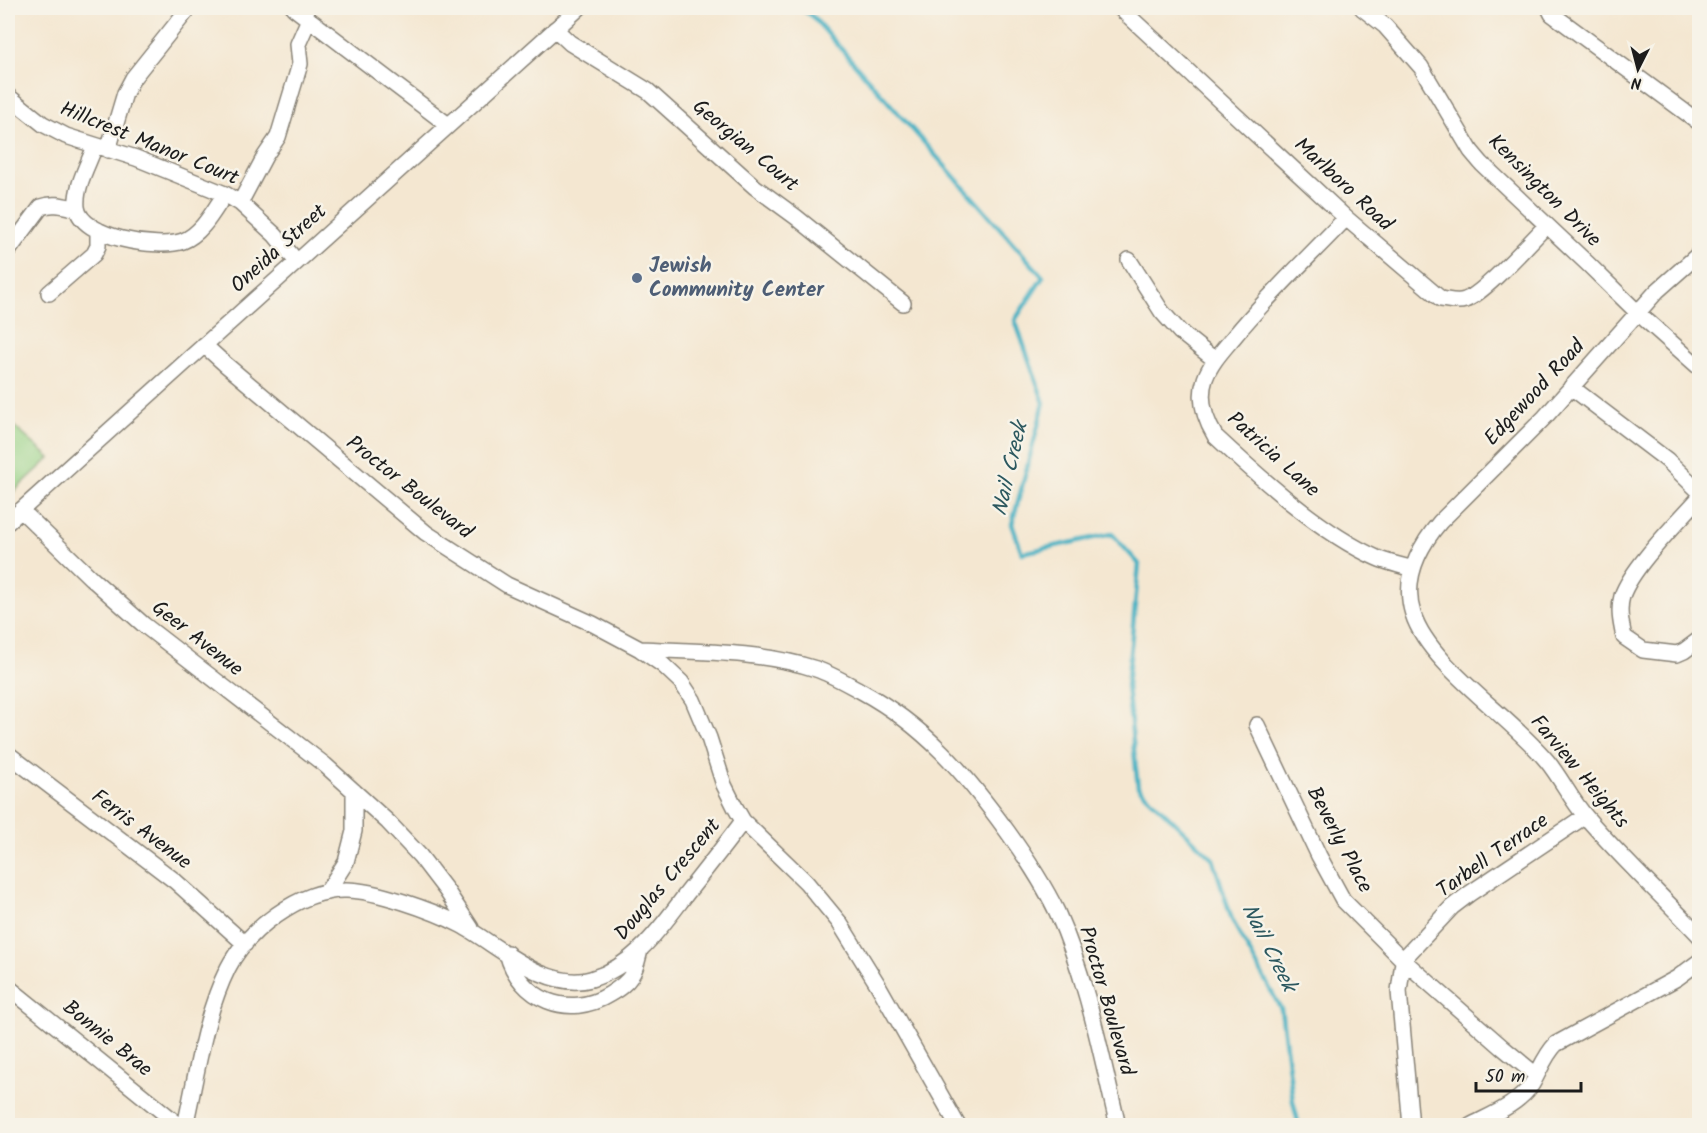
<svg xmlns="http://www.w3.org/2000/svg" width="1707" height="1133" font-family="Kalam,sans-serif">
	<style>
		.green { fill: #97d286; stroke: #5a7751; stroke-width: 1.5 }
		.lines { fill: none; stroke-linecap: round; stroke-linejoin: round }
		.stream { stroke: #45b1c3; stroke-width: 4.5 }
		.minor-casing { stroke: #888276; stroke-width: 18 }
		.minor { stroke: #fff; stroke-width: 15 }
		.service-dot { fill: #5c6f8a; stroke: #f7f3e8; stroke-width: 2 }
		.labels { text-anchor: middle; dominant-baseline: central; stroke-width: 5; stroke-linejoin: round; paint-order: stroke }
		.street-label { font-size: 21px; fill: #1c1c1c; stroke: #f7f3e8 }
		.service-label { font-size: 21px; font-weight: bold; fill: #4e5e75; stroke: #f7f3e8; text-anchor: start }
		.water-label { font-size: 22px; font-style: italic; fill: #2c585f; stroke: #f7f3e8 }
	</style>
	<rect width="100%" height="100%" fill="#f7f3e8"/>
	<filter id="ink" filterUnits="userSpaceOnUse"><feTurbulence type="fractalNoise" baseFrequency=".0167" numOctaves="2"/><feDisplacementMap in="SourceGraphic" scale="12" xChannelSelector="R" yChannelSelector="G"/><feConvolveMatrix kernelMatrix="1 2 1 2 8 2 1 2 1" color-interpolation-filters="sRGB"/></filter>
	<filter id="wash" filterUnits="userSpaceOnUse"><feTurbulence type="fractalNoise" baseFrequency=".008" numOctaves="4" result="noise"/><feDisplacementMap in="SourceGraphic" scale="24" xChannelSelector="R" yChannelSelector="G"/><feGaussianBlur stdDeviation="1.35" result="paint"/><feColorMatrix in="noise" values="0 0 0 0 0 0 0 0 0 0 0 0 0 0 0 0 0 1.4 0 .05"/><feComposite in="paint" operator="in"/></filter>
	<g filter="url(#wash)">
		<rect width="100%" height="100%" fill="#f4e7d1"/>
		<path class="green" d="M8,421L50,458L8,497Z"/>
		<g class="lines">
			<path class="stream" d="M800,8L813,17L1043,277L1015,320L1044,403L1012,524L1022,553L1112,534L1139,564L1127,686L1138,787L1213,859L1232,920L1281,1009L1293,1101L1299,1126"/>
		</g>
	</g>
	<g filter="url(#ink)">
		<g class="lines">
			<g class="minor-casing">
				<path id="minor" d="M294,8L448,125
					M1120,8L1346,218L1441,299C1449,300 1457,303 1465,300C1484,294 1529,243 1546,226
					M1362,8L1385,26L1421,67L1471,151L1482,164L1588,264L1638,313L1700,368
					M1549,8L1552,14L1700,123
					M555,29L570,43L648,91L755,187L796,217L903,303
					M8,96L43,124L66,136L136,158L225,194L240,203L275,235L297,262
					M95,146C88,165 75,187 77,207C80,238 159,250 183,241C202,234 214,210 225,194
					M108,150L125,93L133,78L189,8
					M240,203L265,156L278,137L300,64L298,44L309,19
					M1346,218C1308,258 1267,296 1233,338C1222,351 1210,364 1205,379C1198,399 1205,419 1215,436C1259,477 1322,534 1377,558C1388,563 1401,565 1413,569
					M8,251L41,207C54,202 64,206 77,209
					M1700,253L1657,291L1545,417L1440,522C1418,548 1402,579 1413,614C1429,665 1511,717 1547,761C1561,778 1571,800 1586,817C1621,858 1662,896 1700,936
					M1129,260L1162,312L1180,332L1215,360
					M49,293L94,254L98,246V230
					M204,345L225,364L426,533L507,585L593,624L640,649L663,665L681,682L693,700L709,738L724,785L735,807L743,821L806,882L839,922L878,985L958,1126
					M1571,387L1667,460L1700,492
					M1700,497C1678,522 1632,567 1622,596C1618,610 1621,623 1624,637L1643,650L1677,654L1684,651L1700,639
					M21,510L91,578L144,625L325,765L388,822L420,856L446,890L471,928
					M8,522L579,8
					M640,649C699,652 760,651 816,669C831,674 846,683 861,691C925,726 964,772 1007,831C1025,856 1043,883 1057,912C1087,979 1101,1054 1118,1126
					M1257,725L1319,856L1343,900L1404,961L1502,1047L1536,1075
					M8,754L175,881L245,944
					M327,892L346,862L354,831V791
					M507,953C519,1000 569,1020 610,994C618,989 626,984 631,976C636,969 638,958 640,950
					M8,987L180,1126
					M185,1126C197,1074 204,1016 228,968C248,929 300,890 344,890C373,889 434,911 461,925C498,945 546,992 591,979C635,966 661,927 687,893C706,869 725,845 743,821
					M1411,1126L1399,991L1403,962L1408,954L1452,907L1469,894L1585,816
					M1470,1126C1491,1115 1518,1105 1532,1084C1540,1070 1545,1055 1556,1044L1677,978L1700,961"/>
			</g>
			<use href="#minor" class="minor"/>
		</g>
	</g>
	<circle class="service-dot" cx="637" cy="278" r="6"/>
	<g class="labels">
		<g class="street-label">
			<text transform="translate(149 144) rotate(22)">Hillcrest Manor Court</text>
			<text transform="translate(745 146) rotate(40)">Georgian Court</text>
			<text transform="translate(1343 185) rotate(43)">Marlboro Road</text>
			<text transform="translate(1544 191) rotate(45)">Kensington Drive</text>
			<text transform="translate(279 249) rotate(-42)">Oneida Street</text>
			<text transform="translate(1535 393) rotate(-47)">Edgewood Road</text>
			<text transform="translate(1273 455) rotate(42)">Patricia Lane</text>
			<text transform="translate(409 488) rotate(38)">Proctor Boulevard</text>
			<text transform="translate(197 639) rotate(38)">Geer Avenue</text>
			<text transform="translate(1579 772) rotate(50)">Farview Heights</text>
			<text transform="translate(141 830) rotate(37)">Ferris Avenue</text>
			<text transform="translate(1339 840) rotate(62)">Beverly Place</text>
			<text transform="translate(1493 856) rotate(-35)">Tarbell Terrace</text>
			<text transform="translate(668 880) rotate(-50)">Douglas Crescent</text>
			<text transform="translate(1106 1001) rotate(74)">Proctor Boulevard</text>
			<text transform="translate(107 1039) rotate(39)">Bonnie Brae</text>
		</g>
		<g class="service-label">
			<text x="649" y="266">Jewish<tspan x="649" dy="24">Community Center</tspan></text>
		</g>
		<g class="water-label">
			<text transform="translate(1011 469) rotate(-77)">Nail Creek</text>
			<text transform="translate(1268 948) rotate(63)">Nail Creek</text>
		</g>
	</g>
	<rect width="1707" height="1133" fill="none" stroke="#f7f3e8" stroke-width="30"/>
	<g transform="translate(1638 69) rotate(186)" stroke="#f7f3e8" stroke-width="4.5" paint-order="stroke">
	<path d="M0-4.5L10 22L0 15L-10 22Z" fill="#1c1c1c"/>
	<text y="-9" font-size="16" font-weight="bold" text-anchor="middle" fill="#1c1c1c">N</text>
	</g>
	<path d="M1476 1082v9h105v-9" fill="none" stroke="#1c1c1c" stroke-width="3"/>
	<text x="1485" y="1082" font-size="18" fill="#1c1c1c" stroke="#f7f3e8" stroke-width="4.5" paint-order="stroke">50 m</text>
</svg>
